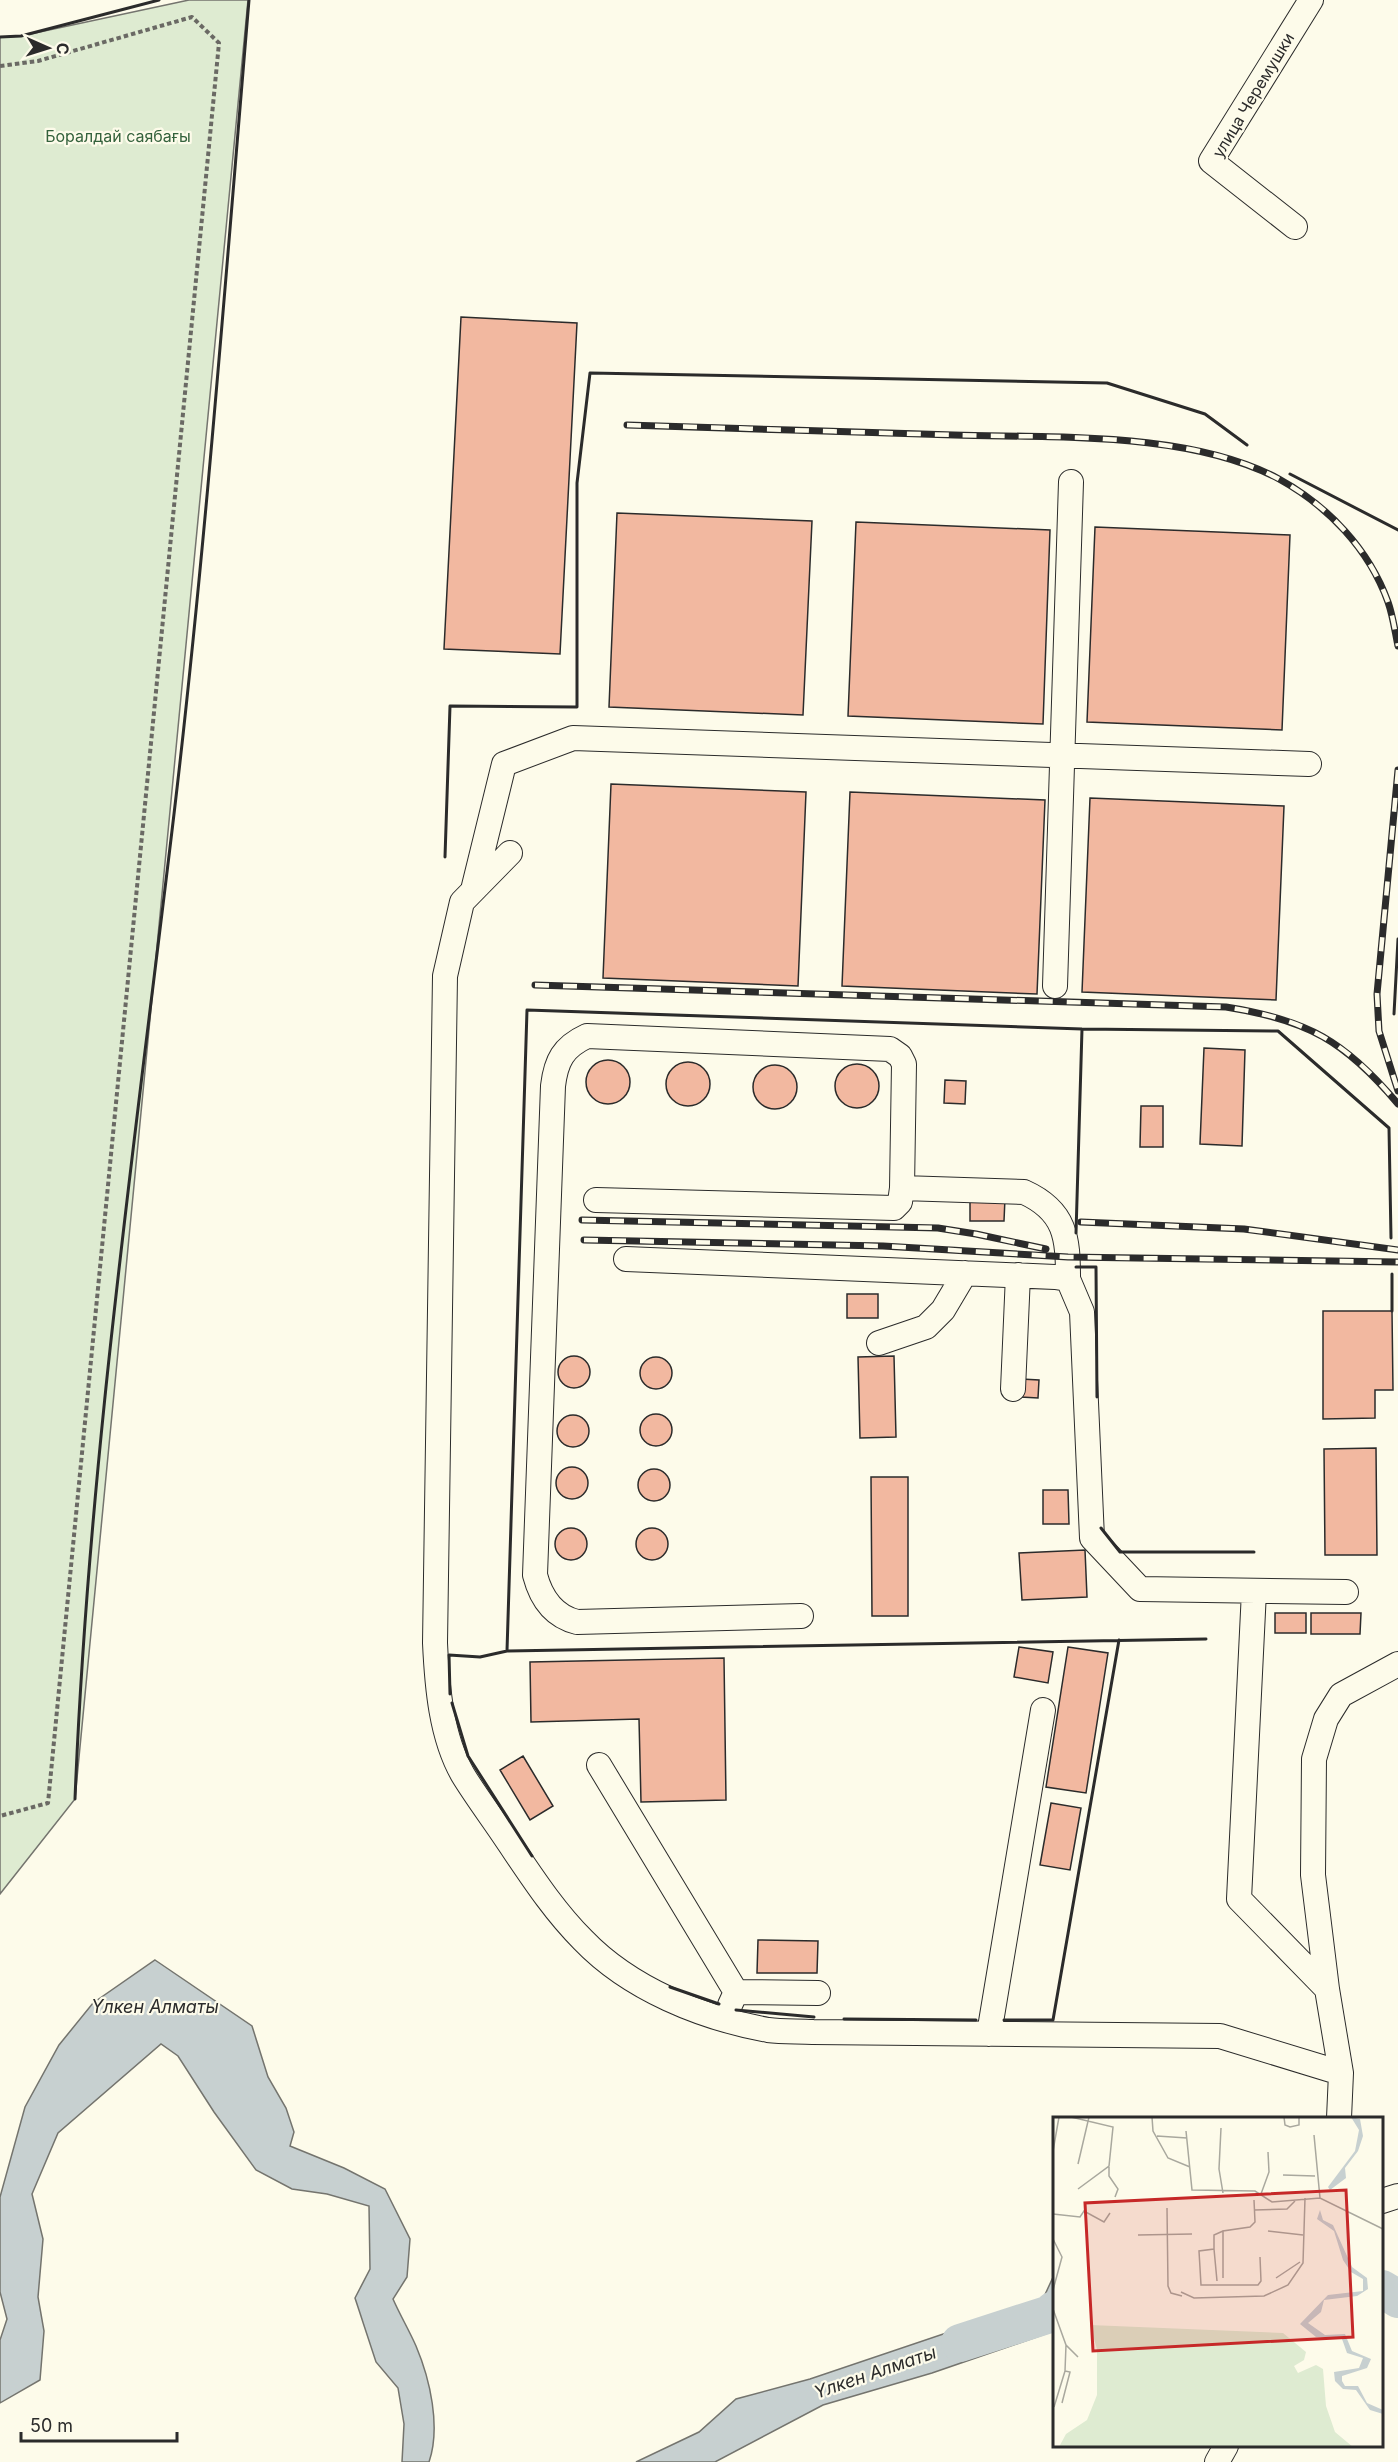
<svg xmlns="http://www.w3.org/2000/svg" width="1398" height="2462" font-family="Inter,sans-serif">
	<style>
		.green { fill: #deebd1; stroke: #74746e; stroke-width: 1.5 }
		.water { fill: #c7d0d0; stroke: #74746e; stroke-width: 1.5 }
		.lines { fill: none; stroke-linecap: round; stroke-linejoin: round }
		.river { stroke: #c7d0d0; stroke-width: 38 }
		.building { fill: #f2b8a0; stroke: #2b2b2b; stroke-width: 1.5 }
		.minor-casing { stroke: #2b2b2b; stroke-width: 26 }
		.path { stroke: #6a6964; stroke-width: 4; stroke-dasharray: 4.5 3; stroke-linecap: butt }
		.minor { stroke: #fdfbea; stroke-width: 24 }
		.rail-casing { stroke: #2b2b2b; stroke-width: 7 }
		.rail { stroke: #fdfbea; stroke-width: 4.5; stroke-dasharray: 14; stroke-linecap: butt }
		.wall { stroke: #2b2b2b; stroke-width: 3 }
		.labels { text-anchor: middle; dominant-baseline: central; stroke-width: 4.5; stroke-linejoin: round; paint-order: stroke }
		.street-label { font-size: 16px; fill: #2b2b2b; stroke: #fdfbea }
		.park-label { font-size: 16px; fill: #34623c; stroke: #fdfbea }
		.water-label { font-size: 18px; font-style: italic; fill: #2b2b2b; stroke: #fdfbea }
		.inset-road { fill: none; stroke: #a9a89e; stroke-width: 1.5 }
		.view { fill: #c62828; fill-opacity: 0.15; stroke: #c62828; stroke-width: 3 }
		.inset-edge { fill: none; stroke: #2b2b2b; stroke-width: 3 }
	</style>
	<rect width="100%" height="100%" fill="#fdfbea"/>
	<path class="green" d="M189,0H248L75,1799L0,1894V37L21,36Z"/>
	<path class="water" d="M155,1960L252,2026L268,2077L286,2108L294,2132L290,2146L344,2168L385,2189L410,2239L407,2277L393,2299C400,2315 409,2330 416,2346C430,2379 441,2427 429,2462H402L404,2424L398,2388L376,2362L355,2298L370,2269L369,2206L327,2194L292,2189L256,2170L214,2112L178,2056L161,2044L58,2133L32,2194L43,2239L38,2297L44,2331L40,2380L0,2403V2340L7,2319L0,2292V2197L25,2107L59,2045L93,2003Z
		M1054,2275V2331L932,2373L823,2405L715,2462H636L699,2432L736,2399L810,2379L961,2328L1015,2327L1037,2312Z"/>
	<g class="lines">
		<path class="river" d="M1382,2289L1398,2299
			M960,2343L1050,2314L1054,2310"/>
	</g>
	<path class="building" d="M461,317L577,323L560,654L444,649Z
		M617,513L812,521L803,715L609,707Z
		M856,522L1050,530L1043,724L848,716Z
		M1095,527L1290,535L1282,730L1087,722Z
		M611,784L806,792L798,986L603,978Z
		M850,792L1045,800L1037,994L842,986Z
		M1090,798L1284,806L1276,1000L1082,992Z
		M1204,1048L1245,1050L1242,1146L1200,1144Z
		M586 1082a22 22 0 1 1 44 0a22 22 0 1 1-44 0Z
		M666 1084a22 22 0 1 1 44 0a22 22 0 1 1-44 0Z
		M835 1086a22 22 0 1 1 44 0a22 22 0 1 1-44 0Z
		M753 1087a22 22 0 1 1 44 0a22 22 0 1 1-44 0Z
		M945,1080L966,1081L965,1104L944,1103Z
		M1141,1106H1163V1147H1140Z
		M970,1198H1005L1004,1221H970Z
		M847,1294H878V1318H847Z
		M1323,1311H1392L1393,1390H1375V1418L1323,1419Z
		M558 1372a16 16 0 1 1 32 0a16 16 0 1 1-32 0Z
		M894,1356L896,1437L860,1438L858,1357Z
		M640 1373a16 16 0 1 1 32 0a16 16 0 1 1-32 0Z
		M1021,1379L1039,1380L1038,1398L1021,1397Z
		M640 1430a16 16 0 1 1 32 0a16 16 0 1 1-32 0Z
		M557 1431a16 16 0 1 1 32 0a16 16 0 1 1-32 0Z
		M1376,1448L1377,1555H1325L1324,1449Z
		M556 1483a16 16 0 1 1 32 0a16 16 0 1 1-32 0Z
		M638 1485a16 16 0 1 1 32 0a16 16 0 1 1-32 0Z
		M871,1477H908V1616H872Z
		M1043,1490H1068L1069,1524H1043Z
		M636 1544a16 16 0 1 1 32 0a16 16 0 1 1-32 0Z
		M555 1544a16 16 0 1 1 32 0a16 16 0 1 1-32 0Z
		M1085,1550L1087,1597L1022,1600L1019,1553Z
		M1275,1613H1306V1633H1275Z
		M1311,1613H1361L1360,1634H1311Z
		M1019,1647L1053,1652L1048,1683L1014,1677Z
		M1068,1647L1108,1653L1086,1793L1046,1787Z
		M724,1658L726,1800L641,1802L639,1719L531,1722L530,1662Z
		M523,1756L553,1806L530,1820L500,1770Z
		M1051,1803L1081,1808L1070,1870L1040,1865Z
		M758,1940L818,1941L817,1973H757Z"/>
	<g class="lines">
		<g class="minor-casing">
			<path id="minor" d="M1295,227L1211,161L1311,0
				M510,853L462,902L445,976L435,1643C437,1686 441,1737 463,1775C477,1798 494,1820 509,1843C532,1877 554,1911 583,1940C630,1989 702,2018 768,2030C783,2032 799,2031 813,2032L1220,2036L1341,2073
				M473,890L504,764L573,738L1309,764
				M1055,986L1071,482
				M596,1200L894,1208L900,1202L902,1188
				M626,1259L1055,1277L1068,1279L1082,1312L1092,1538L1140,1589L1346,1592
				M879,1343L926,1327L943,1310L965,1273
				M1013,1389L1018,1275
				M1254,1591L1239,1899L1327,1989
				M801,1616L577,1622C553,1616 541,1598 535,1575L553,1086C556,1061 563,1047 587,1036L890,1049L900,1056L904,1064L902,1188L1024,1192C1066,1211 1068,1238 1068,1279
				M599,1765L736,1992
				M730,2005L736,1992L818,1993
				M989,2034L1043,1710
				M1339,2118L1341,2073L1327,1989L1313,1875L1314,1759L1326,1719L1341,1695L1398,1664
				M1382,2201L1398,2196
				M1217,2462L1226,2446"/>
		</g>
		<path class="path" d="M0,66L38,61L192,17L219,43L48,1803L0,1816"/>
		<use href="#minor" class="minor"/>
		<g class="rail-casing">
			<path id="rail" d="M627,425C736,428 845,432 954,435C1054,438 1189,431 1279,479C1328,506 1369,549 1388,602C1393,616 1395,632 1398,646
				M1398,770L1377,994L1379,1031L1398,1091
				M535,985L1226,1007C1308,1020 1345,1041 1398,1104
				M582,1220L938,1228L976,1234L1046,1249
				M1081,1222L1244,1229L1398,1250
				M584,1240L883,1246L1068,1257L1398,1262"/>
		</g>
		<use href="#rail" class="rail"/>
		<path class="wall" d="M0,37L21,36L159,0
			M1290,474L1398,530
			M445,857L450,706L577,707V483L590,373L1107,383L1205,414L1247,445
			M1394,1014L1398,939
			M1076,1233L1082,1029
			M1076,1267H1096L1097,1397
			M1392,1274V1311
			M1101,1528L1120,1552H1254
			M1206,1639L507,1651L527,1010L1082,1029L1278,1031L1389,1128L1391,1238
			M450,1694L449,1655L480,1657L507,1651
			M452,1703L468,1756L532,1856
			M75,1799C88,1469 135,1142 174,814C206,544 226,272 249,0
			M670,1987L719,2004
			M736,2010L814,2017
			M844,2019L976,2020
			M1004,2020H1053L1119,1640"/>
	</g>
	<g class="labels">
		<g class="street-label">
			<text transform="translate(1253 95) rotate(-59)">улица Черемушки</text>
		</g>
		<g class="park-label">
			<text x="118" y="136">Боралдай саябағы</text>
		</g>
		<g class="water-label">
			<text x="155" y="2006">Үлкен Алматы</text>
			<text transform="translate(875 2372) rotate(-19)">Үлкен Алматы</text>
		</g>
	</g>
	<g transform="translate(1053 2117)">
		<rect width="330" height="330" fill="#fdfbea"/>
		<path d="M37,208L230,216L253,235L251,243L241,249L245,256L263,248L270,252L273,289L282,315L300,330H6L13,317L34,303L44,278V232Z" fill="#deebd1"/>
		<path d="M298,0L307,2L310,19L305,34L292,51L293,61L277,73L275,70L302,34L306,13ZM267,93L270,103L280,108L299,150L314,161L315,172L304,179L271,183L268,195L255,206L272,218L292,217L299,234L318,242L314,251L289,259V264L292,269H305L314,286L330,293V297L317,293L303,273L290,272L282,264L281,255L306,251L310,241L294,236L289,222L263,220L247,207L275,178L310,174V162L298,155L290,143L281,114L264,102Z" fill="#c7d0d0"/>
		<path class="inset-road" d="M18,0L60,10L56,49L25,72M99,0L100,14L115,41L137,50M231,0L232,8L237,10L246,8V0M168,11L166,52L170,76M133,14L139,73L202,74L219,85L267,81L330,112M261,18L267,81M104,19L134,21M0,34L6,0M25,47L36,0M56,50V59L65,72L62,80M230,58L262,59M208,77L216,55L215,35M114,91L115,169L118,176L129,179M201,93L234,92L242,84M0,97L27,100L31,94L51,105L57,96M170,114L161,118V132L146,134L148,168H205L208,164L207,140M215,114L250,118M85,118L139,117M0,122L9,140L0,173M161,132L164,164M170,161V114L197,110L202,105L201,83M223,161L247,145M128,175L141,181L211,179L235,168L250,146L252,81M0,192L13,228L25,240M9,286L17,255L12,254M1,290L12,254L13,228"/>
		<path class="view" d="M293,73L300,220L40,234L32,86Z"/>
		<rect width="330" height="330" class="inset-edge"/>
	</g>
	<g transform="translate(48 48) rotate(93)" stroke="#fdfbea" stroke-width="4.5" paint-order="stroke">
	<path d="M0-4.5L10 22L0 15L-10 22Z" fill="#2b2b2b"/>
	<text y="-9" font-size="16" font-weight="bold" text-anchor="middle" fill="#2b2b2b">С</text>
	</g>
	<path d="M21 2432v9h156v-9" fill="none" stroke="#2b2b2b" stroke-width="3"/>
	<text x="30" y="2432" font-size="18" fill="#2b2b2b" stroke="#fdfbea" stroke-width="4.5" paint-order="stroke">50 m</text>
</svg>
